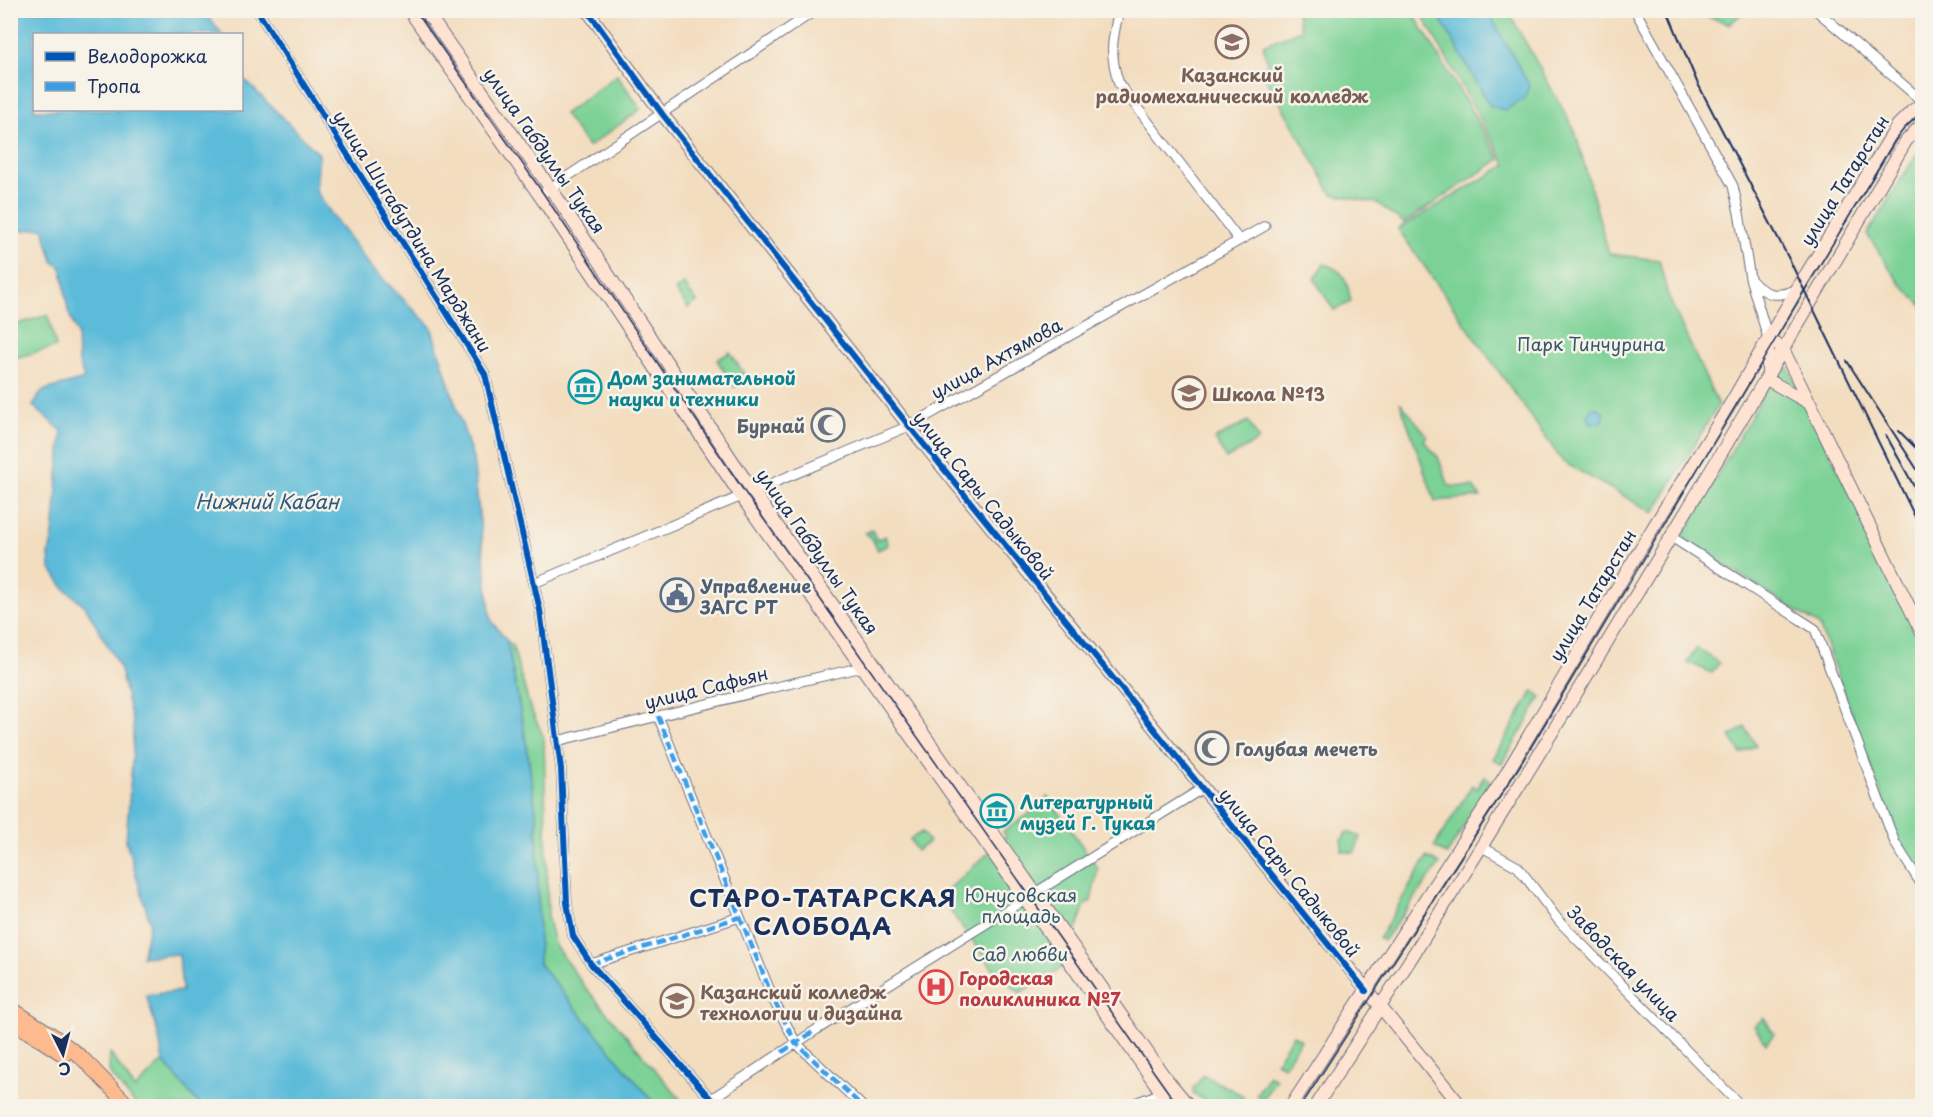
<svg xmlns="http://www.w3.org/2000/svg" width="1933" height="1117" font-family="'Playpen Sans',sans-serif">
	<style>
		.green { fill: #7bd296; stroke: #4b807a; stroke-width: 1.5 }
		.water { fill: #5bbbd9; stroke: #3b759c; stroke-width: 1.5 }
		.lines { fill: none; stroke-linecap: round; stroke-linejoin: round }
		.street-casing { stroke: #676c80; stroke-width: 11 }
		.secondary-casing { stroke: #676c80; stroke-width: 14 }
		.primary-casing { stroke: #676c80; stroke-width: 16 }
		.street { stroke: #fff; stroke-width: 9 }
		.secondary { stroke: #fee3d2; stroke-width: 12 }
		.primary { stroke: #fcba8e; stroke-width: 14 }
		.tram { stroke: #1b2f5e; stroke-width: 1.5 }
		.rail { stroke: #1b2f5e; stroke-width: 2 }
		.quiet { stroke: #3b9de6; stroke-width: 4.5; stroke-dasharray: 9 4.5; stroke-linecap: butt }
		.cycleway-casing { stroke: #f7f3e8; stroke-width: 10 }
		.cycleway { stroke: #0057b8; stroke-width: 6 }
		.labels { text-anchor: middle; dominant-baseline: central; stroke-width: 5; stroke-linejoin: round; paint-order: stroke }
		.education-label { font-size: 18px; font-weight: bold; fill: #785e54; stroke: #f7f3e8; text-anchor: start }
		.street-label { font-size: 18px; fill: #1b2f5e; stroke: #f7f3e8 }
		.park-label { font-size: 18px; fill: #33586c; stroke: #f7f3e8 }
		.culture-label { font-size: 18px; font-weight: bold; fill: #0d838f; stroke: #f7f3e8; text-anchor: start }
		.worship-label { font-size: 18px; font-weight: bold; fill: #5b616d; stroke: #f7f3e8; text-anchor: end }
		.service-label { font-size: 18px; font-weight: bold; fill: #4e5e75; stroke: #f7f3e8; text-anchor: start }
		.health-label { font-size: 18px; font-weight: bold; fill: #be3a42; stroke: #f7f3e8; text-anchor: start }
		.water-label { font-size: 20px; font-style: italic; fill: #2e5983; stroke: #f7f3e8 }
		.district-label { font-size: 24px; font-weight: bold; letter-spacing: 1.5px; fill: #1b2f5e; stroke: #f7f3e8 }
	</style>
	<rect width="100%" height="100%" fill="#f7f3e8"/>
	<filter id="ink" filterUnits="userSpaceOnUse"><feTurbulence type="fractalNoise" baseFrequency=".0167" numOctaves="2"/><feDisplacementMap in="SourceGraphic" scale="12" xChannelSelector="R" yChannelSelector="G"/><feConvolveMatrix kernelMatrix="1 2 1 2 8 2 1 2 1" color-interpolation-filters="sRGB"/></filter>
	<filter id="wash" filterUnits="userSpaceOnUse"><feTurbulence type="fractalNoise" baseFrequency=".008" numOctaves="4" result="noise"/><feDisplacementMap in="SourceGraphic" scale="24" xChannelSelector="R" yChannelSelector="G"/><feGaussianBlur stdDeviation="1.35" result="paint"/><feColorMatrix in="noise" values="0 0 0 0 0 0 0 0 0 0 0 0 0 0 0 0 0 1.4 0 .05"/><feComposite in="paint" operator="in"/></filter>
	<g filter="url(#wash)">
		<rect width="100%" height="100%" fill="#f3ddbf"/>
		<path class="green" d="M1296,11H1412L1500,159L1404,223L1377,203L1332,194L1262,71L1268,63L1263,45L1301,30Z
			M1420,11H1508L1575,131L1609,254L1659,260L1668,296L1718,405L1654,513L1563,462L1398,229L1506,165Z
			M1689,11H1745L1730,24Z
			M617,75L641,109L588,147L564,114Z
			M1922,146V306L1898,281L1867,234Z
			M1324,264C1346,271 1347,281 1351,302L1334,310L1314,279Z
			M684,284L697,302L688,308L675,290Z
			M48,315L56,347L11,359V326Z
			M730,352L747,379L734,387L717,360Z
			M1784,359L1922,640V883L1898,841L1819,625L1681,538Z
			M1400,402L1427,435L1424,441L1438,457L1449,486L1473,487L1481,497L1435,501Z
			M1248,421L1259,440L1226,459L1215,439Z
			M872,530L877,540L885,536L888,545L878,550L872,539L865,533Z
			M507,641L512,645L530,707L544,738L548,920L555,946L585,987L686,1106H656L539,964L537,819L525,736Z
			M1697,648L1719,663L1712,673L1687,662Z
			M1533,691L1541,697L1502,764L1493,759Z
			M1745,727L1756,745L1741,754L1730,736Z
			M1484,776L1491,781L1447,855L1434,847L1472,785L1477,789Z
			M1048,797L1098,869L1091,901L1085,905L1063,967L1020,993L996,973L940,897L1006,837L1003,832L1036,809Z
			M922,832L929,842L916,851L910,839Z
			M1347,832L1361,837L1354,853L1342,851V840Z
			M1427,857L1440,864L1383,941L1379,938Z
			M1764,1018L1774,1034L1766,1044L1754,1026Z
			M1293,1035L1301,1040L1284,1066L1276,1062Z
			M110,1053L135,1089L163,1061L201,1106H137L112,1077L109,1070Z
			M1203,1075L1244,1096L1236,1106H1213L1194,1094L1193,1089Z
			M1269,1075L1276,1079L1263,1099L1256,1095Z"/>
		<path class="water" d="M10,11H203L222,34H34V110H242V74L243,78L319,154L316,191L332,215L371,267L431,327L473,459L491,620L507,641L525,736L537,819L539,964L656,1106H201L163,1061L158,1033L146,995L182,991L179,954L142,957L150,922L126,841L133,748V724L119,666L85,606L64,588L50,568L49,554L53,535L62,431L33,406L42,391L84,379L78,359L77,334L68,311L62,269L53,261L43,228L11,232Z
			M1436,11H1488L1529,85L1525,98L1505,110L1490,106Z
			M1588 416a8 8 0 1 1 16 0a8 8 0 1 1-16 0Z"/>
	</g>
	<g filter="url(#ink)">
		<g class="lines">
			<g class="street-casing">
				<path id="street" d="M257,10L485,374L540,610L561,769L567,903L573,936L591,964L717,1106
					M1119,10C1112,41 1109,53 1119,84L1239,240
					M1635,10L1733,186L1739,213L1750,278L1768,338
					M1816,10L1922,101
					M546,191L816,10
					M1751,280C1765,296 1778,298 1797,289
					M1670,536L1815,629L1895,843L1922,885
					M534,583L909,426L1265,226
					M658,716L775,1003L796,1043L862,1106
					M557,741L780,686L867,666
					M1482,847L1518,867L1559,921L1741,1106
					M591,964L740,917
					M711,1099L816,1030L1203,788
					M1127,1106L1173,1089"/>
			</g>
			<g class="secondary-casing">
				<path id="secondary" d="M409,10L547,206L741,496L1155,1083L1169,1106
					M425,10L558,199L752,490L1164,1076L1189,1106
					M587,10L663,115L909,426L1461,1106
					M1768,338L1783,349L1922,633
					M1768,339V374L1770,381L1811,404
					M1291,1106L1503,779L1654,526L1728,408L1797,289L1898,125L1912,111L1922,104
					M1316,1106C1522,790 1715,466 1906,141L1922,124"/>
			</g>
			<g class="primary-casing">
				<path id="primary" d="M10,1008L55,1037L81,1057L129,1106
					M10,1020L64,1055"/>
			</g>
			<use href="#street" class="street"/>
			<use href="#secondary" class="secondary"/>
			<use href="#primary" class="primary"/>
			<path class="tram" d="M415,10L543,193L746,494L1178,1106
				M1301,1106L1519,767L1895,140L1904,129L1922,112"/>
			<path class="rail" d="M1667,10L1697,82L1790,261L1922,531
				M1847,361L1922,477
				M1899,431L1922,454
				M1886,435L1922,501"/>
			<path class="quiet" d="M658,716L775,1003L796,1043L862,1106
				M591,964L740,917
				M782,1052L816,1030"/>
			<g class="cycleway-casing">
				<path id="cycleway" d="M257,10L485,374L540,610L561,769L567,903L573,936L591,964L717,1106
					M587,10L663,115L909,426L1366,991"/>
			</g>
			<use href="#cycleway" class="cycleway"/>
		</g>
	</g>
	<defs>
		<g id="university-ring" transform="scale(1.725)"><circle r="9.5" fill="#f7f3e8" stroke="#8d6e63" stroke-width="1.5"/><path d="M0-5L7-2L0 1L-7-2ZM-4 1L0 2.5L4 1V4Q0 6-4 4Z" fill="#8d6e63"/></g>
		<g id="museum-ring" transform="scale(1.725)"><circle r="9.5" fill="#f7f3e8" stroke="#0f9aa8" stroke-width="1.5"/><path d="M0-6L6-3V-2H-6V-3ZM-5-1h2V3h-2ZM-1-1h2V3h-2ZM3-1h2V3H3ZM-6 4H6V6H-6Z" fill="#0f9aa8"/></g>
		<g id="school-ring" transform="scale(1.725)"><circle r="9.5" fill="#f7f3e8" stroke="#8d6e63" stroke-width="1.5"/><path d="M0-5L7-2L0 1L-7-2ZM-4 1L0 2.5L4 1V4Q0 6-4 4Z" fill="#8d6e63"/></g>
		<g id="mosque-ring" transform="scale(1.725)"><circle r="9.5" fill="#f7f3e8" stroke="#6b7280" stroke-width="1.5"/><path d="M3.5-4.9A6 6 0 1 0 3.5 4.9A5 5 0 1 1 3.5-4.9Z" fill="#6b7280"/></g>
		<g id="civic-ring" transform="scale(1.725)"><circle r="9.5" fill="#f7f3e8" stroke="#5c6f8a" stroke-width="1.5"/><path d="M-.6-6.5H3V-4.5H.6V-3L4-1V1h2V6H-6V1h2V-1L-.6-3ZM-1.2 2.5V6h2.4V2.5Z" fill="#5c6f8a"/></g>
		<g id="hospital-ring" transform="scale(1.725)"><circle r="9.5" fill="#f7f3e8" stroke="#e0444e" stroke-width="1.5"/><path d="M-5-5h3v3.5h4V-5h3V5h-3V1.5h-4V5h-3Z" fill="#e0444e"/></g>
	</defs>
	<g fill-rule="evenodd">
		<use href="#university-ring" x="1232" y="42"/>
		<use href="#museum-ring" x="585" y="387"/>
		<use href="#school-ring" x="1189" y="393"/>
		<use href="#mosque-ring" x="828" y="425"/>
		<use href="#civic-ring" x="677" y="595"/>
		<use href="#mosque-ring" x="1212" y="748"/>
		<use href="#museum-ring" x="997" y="811"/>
		<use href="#hospital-ring" x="936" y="987"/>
		<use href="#university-ring" x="677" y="1001"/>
	</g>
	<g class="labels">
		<g class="education-label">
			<text x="1232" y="74" text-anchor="middle">Казанский<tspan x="1232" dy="21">радиомеханический колледж</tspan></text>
			<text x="1212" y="393">Школа №13</text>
			<text x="700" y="991">Казанский колледж<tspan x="700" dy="21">технологии и дизайна</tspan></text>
		</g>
		<g class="street-label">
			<text transform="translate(545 150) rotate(55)">улица Габдуллы Тукая</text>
			<text transform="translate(1844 180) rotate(-58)">улица Татарстан</text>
			<text transform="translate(413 231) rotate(58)">улица Шигабутдина Марджани</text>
			<text transform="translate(996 358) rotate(-29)">улица Ахтямова</text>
			<text transform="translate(984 495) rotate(51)">улица Сары Садыковой</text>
			<text transform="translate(818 551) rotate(55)">улица Габдуллы Тукая</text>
			<text transform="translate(1592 595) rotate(-59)">улица Татарстан</text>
			<text transform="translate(706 687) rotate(-14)">улица Сафьян</text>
			<text transform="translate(1290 872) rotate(51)">улица Сары Садыковой</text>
			<text transform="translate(1624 963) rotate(46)">Заводская улица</text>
		</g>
		<g class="park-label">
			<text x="1591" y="343">Парк Тинчурина</text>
			<text x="1021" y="894">Юнусовская<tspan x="1021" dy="21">площадь</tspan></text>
			<text x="1020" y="953">Сад любви</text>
		</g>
		<g class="culture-label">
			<text x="608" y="377">Дом занимательной<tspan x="608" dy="21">науки и техники</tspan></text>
			<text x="1020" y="801">Литературный<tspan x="1020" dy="21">музей Г. Тукая</tspan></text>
		</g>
		<g class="worship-label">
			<text x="805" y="425">Бурнай</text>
			<text x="1235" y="748" text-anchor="start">Голубая мечеть</text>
		</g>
		<g class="service-label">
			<text x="700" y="585">Управление<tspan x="700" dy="21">ЗАГС РТ</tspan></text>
		</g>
		<g class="health-label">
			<text x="959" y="977">Городская<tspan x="959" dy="21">поликлиника №7</tspan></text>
		</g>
		<g class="water-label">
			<text x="267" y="501">Нижний Кабан</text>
		</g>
		<g class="district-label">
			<text x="823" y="897">СТАРО-ТАТАРСКАЯ<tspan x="823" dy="28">СЛОБОДА</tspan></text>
		</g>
	</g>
	<rect width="1933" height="1117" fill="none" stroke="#f7f3e8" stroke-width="36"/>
	<rect x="33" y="33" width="210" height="78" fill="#f7f3e8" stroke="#9fa5b1" stroke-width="1.5"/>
	<rect x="45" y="52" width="30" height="9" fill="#0057b8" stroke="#9fa5b1" stroke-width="1.5"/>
	<text x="87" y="63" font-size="18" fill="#1b2f5e">Велодорожка</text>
	<rect x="45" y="82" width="30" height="9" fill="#3b9de6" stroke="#9fa5b1" stroke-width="1.5"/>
	<text x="87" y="93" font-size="18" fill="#1b2f5e">Тропа</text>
	<g transform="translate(63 1054) rotate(174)" stroke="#f7f3e8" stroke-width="4.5" paint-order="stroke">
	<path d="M0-4.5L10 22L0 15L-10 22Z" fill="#1b2f5e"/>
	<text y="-9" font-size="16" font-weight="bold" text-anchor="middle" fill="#1b2f5e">С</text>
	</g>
</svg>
